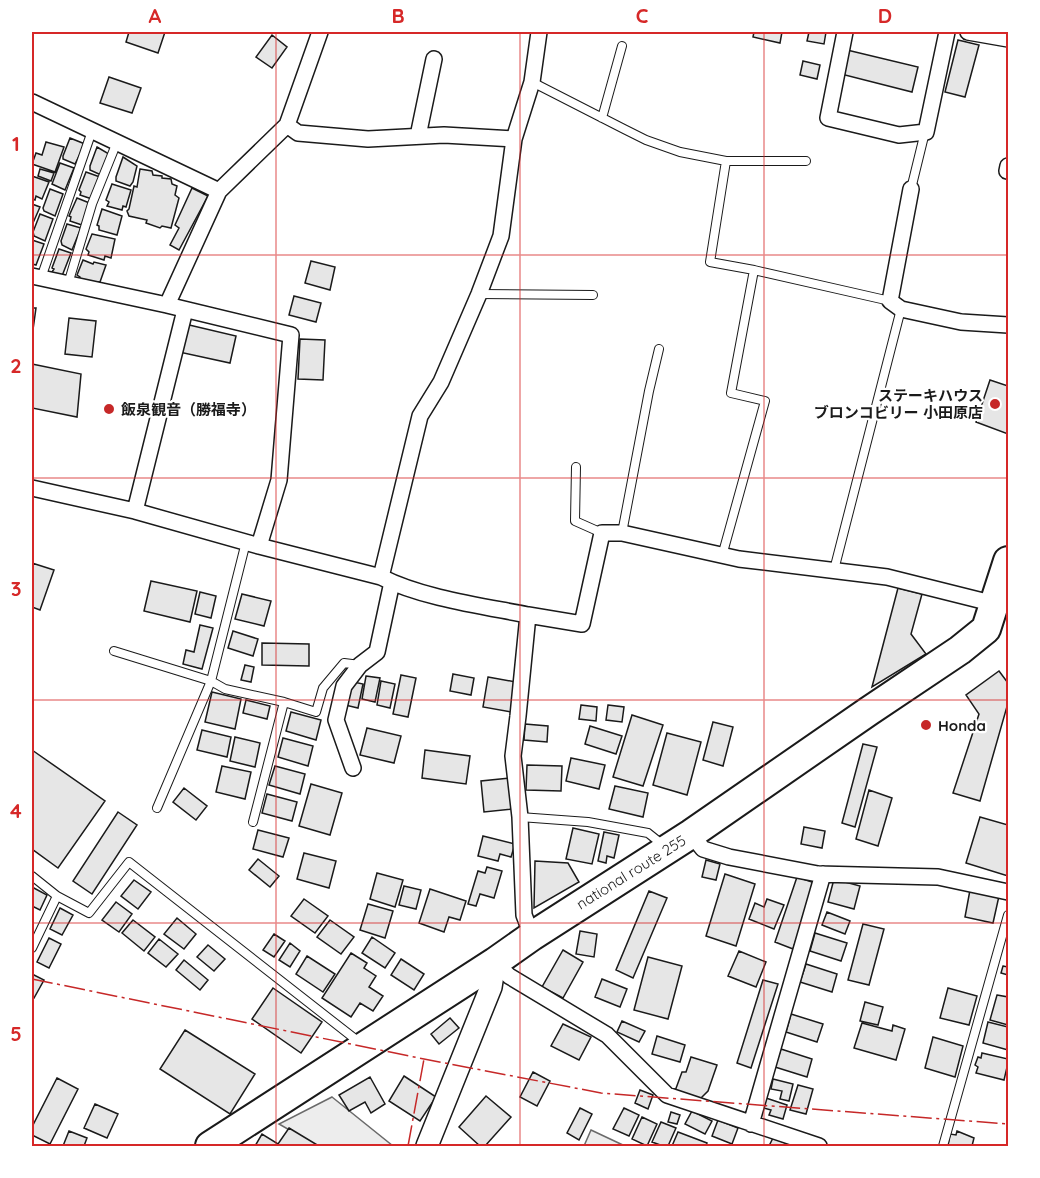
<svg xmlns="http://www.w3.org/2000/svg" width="1040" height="1178" font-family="Quicksand,'Noto Sans JP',sans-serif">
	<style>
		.parking { fill: #ededed; stroke: #6a6a6a; stroke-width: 1.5 }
		.building { fill: #e6e6e6; stroke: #1a1a1a; stroke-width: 1.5 }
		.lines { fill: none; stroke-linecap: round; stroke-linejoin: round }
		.lane-casing { stroke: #1a1a1a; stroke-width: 10 }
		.street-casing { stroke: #1a1a1a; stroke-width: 18 }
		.secondary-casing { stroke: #1a1a1a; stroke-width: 24 }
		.highway-casing { stroke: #1a1a1a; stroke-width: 32 }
		.lane { stroke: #fff; stroke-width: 8 }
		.street { stroke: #fff; stroke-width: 15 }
		.secondary { stroke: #fff; stroke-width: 21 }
		.highway { stroke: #fff; stroke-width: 28 }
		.power { stroke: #c62828; stroke-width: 1.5; stroke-dasharray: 21 4.5 3 4.5; stroke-linecap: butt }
		.grid { fill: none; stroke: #d62828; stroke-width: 1.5; stroke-opacity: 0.55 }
		.poi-dot { fill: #c62828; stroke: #fff; stroke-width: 2 }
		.labels { text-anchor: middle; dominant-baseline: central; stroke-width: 4.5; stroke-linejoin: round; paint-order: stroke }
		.poi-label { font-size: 15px; font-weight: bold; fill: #1a1a1a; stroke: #fff; text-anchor: start }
		.street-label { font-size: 15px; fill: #1a1a1a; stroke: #fff }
		.neatline { fill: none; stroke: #d62828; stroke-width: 2 }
		.grid-label { font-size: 20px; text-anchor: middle; font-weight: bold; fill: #d62828 }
	</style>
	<rect width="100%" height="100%" fill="#fff"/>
	<path class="parking" d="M332,1097L393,1146H317L279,1124Z
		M591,1130L625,1146H584Z"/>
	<path class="building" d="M129,32H165L158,53L126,42Z
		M754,32H782L780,43L753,37Z
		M809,32H826L824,44L807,41Z
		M272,35L287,47L272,68L256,57Z
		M958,40L979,45L965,97L945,92Z
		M847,50L918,67L912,92L841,74Z
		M803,61L820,65L817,79L800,75Z
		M109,77L141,88L132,113L100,103Z
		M70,138L85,144L75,164L63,159V156Z
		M46,142L64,147L55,172L32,164L36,153L42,155Z
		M97,147L109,154L101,175L90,170V166Z
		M123,157L137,166L133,182L130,186L116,181V177Z
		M60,163L74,168L65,190L52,184Z
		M40,169L54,173L51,181L38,176Z
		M140,169L152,171L153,175L162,176V178L171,179L172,184L177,186L175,195L179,198L171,228L162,226L160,228L146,223L147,220L129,216L127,211L129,209L134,186L137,187Z
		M86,172L100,177L92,199L80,195L81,192L79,190Z
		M32,176L49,182L42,199L36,196L35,200L32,199Z
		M112,184L131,190L126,207L123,206L122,210L107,206L109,202L106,200Z
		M192,188L208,196L179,250L170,245L179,228L175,225Z
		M50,189L63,194L55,216L44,211L43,208Z
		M77,198L92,204L82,225L70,221L71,217L69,216Z
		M32,204L40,207L33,223L32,222Z
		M102,209L122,216L117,235L99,230V226L97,225Z
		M40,214L53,219L45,241L34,236L33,232Z
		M67,224L81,228L72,250L62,245L61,241Z
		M92,234L115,239L111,258L105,256L104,260L88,255L89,252L86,249Z
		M32,240L44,244L36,265L32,264Z
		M59,249L71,253L62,276L52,272L54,269L52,268Z
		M83,260L93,264L94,262L106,265L100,282H96L95,285L79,281L80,277L77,275Z
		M311,261L335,267L330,290L305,283Z
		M294,296L321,303L316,322L289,315Z
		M32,308H36L32,337Z
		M69,318L96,321L92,357L65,354Z
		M185,324L236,336L230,363L179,352Z
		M300,339L325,340L323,380L298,379Z
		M32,364L81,374L77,417L32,408Z
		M990,380L1008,386V434L976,422Z
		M32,563L54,570L40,610L32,607Z
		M151,581L197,591L190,622L144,611Z
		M898,588L922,594L911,634L926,654L872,687Z
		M200,592L216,596L211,618L195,614Z
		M242,594L271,601L264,626L235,619Z
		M200,625L213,628L202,669L183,664L186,650L194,652Z
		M233,631L258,639L253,656L228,648Z
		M262,643L309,644V666L262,665Z
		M245,665L254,667L251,682L241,680Z
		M999,671L1008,683V703L980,801L953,793L979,714L966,695Z
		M453,674L474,678L471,695L450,691Z
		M401,675L416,678L408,717L393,714Z
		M366,676L380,678L375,702L362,699Z
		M488,677L516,682L511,712L483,707Z
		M349,681L363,684L358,708L345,705Z
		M381,681L395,684L390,708L377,705Z
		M212,692L241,699L235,729L205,722Z
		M246,700L270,706L267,719L243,713Z
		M581,705L597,707L596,721L579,719Z
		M608,705L624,707L622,722L606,720Z
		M291,712L321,720L316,740L286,731Z
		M632,715L663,725L643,786L613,777Z
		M713,722L733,727L723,766L703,760Z
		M525,724L548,726L547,742L524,740Z
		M590,726L622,736L616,754L585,744Z
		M367,728L401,736L394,763L360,755Z
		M202,730L231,737L227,757L197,750Z
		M667,733L701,742L687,795L653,785Z
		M235,737L260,743L255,767L230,761Z
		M283,738L313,746L308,766L278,757Z
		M863,744L877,747L855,827L842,823Z
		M32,750L105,801L58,868L32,849Z
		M425,750L470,756L466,784L422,778Z
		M571,758L605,765L599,789L566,781Z
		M527,765L562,766L561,791L526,790Z
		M222,766L251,772L245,799L216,792Z
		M275,766L305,774L300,794L269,785Z
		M510,778L512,809L484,812L481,781Z
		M311,784L342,793L330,835L299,826Z
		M615,786L648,793L643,817L609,809Z
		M184,788L207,806L196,820L173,802Z
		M869,790L892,798L878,846L856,839Z
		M267,794L297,802L292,821L262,813Z
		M118,812L137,825L92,894L73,881Z
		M980,817L1008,825V876L966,863Z
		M804,827L825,831L822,848L801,844Z
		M573,828L599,834L592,864L566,859Z
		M258,830L289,838L283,857L253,849Z
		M604,832L619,835L614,858L607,856L606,863L598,861Z
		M483,836L515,844L511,857L500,854L498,861L478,856Z
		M304,853L336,861L329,888L297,879Z
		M258,859L279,876L270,887L249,870Z
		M706,860L720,864L716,880L702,877Z
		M535,861L568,863L579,882L534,908Z
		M487,867L502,871L494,898L480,894L476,906L468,904L478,871L485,873Z
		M377,873L403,880L395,907L370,899Z
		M725,874L755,884L736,946L706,936Z
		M797,877L815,883L793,949L775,942Z
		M834,879L860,886L854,909L828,902Z
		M134,880L151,892L138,909L121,896Z
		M404,886L421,890L416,909L399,905Z
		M32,887L47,895L40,910L32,906Z
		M430,889L466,901L460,920L449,917L444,932L419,923Z
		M970,890L999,896L993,923L965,917Z
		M649,891L667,898L633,978L616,970Z
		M304,899L328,916L315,933L291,916Z
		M767,899L784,905L774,929L749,919L755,903L764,907Z
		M116,902L132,914L119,932L102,920Z
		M368,904L393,911L385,938L360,930Z
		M60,908L73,915L62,935L50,929Z
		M827,912L850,921L845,934L822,925Z
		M177,918L196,934L184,949L164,934Z
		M133,920L155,937L144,951L122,933Z
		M330,920L354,937L341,954L317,937Z
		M863,924L884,929L869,985L848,980Z
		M580,931L597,934L594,957L576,954Z
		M815,933L847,943L841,961L810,951Z
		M274,934L285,941L274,957L263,950Z
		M372,937L395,953L385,968L362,953Z
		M49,938L61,944L49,968L37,962Z
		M159,939L178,954L166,967L148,953Z
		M290,943L300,951L290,967L279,960Z
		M208,945L225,959L214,971L197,957Z
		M563,950L583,962L563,998L542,987Z
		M739,951L766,962L756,987L728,976Z
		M351,953L367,963L364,968L376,976L369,987L383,996L373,1011L360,1003L351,1017L322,998Z
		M307,956L335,974L323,992L296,974Z
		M648,957L682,966L668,1019L634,1010Z
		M401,959L424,974L414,990L391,975Z
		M184,960L208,980L200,990L176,970Z
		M806,964L837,974L832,992L800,982Z
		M1003,966L1008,967V975L1001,973Z
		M32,974L44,980L34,998L32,997Z
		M602,979L627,989L620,1007L595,997Z
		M763,980L778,984L751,1068L737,1063Z
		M273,988L322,1022L301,1053L252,1019Z
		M948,988L977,996L969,1025L940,1018Z
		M997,995L1008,997V1025L990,1020Z
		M865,1002L883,1007L878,1025L860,1021Z
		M791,1014L823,1024L817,1042L786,1032Z
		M450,1018L459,1028L439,1044L431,1034Z
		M622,1021L645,1031L639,1042L617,1032Z
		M988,1022L1008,1027V1050L983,1043Z
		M862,1023L892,1031L893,1025L905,1029L896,1060L854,1048Z
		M563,1024L591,1037L579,1060L551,1046Z
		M185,1030L255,1074L230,1114L160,1069Z
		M657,1036L685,1045L680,1062L652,1054Z
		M933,1037L963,1046L955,1077L925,1068Z
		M781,1049L812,1059L807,1077L775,1067Z
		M982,1053L1008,1059V1063L1004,1080L976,1073L978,1067L975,1065L978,1057L981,1058Z
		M691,1057L717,1065L708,1091L699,1100L675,1091L682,1072H686Z
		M533,1072L550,1081L537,1106L520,1097Z
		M404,1076L436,1097L420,1121L389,1101Z
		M370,1077L385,1104L371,1113L365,1102L349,1111L339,1095Z
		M57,1078L78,1089L50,1144L32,1135V1127Z
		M773,1079L793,1084L789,1101L780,1099L782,1091L771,1089Z
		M798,1085L813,1089L806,1114L790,1110Z
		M640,1090L653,1095L648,1109L635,1103Z
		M486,1096L511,1117L485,1146H480L459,1127Z
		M763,1097L787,1105L783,1119L769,1115L771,1110L760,1107Z
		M95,1104L118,1114L107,1138L84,1128Z
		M580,1108L592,1114L579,1140L567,1133Z
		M624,1108L639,1115L629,1136L613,1129Z
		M692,1111L712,1121L705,1134L685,1124Z
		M671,1112L680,1115L677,1124L668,1122Z
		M642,1117L657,1124L647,1146L632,1139Z
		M718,1120L738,1128L732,1144L712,1136Z
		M661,1122L676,1128L668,1146H663L652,1142Z
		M289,1128L319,1146H255L262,1134L278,1144Z
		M69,1131L87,1138L84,1146H63Z
		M957,1131L974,1138L972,1146H948L950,1134L956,1135Z
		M678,1132L707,1143L706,1146H672Z
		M773,1138L793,1146H769Z"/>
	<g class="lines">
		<g class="lane-casing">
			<path id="lane" d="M532,82L624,129L646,140L680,152L726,161H806
				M602,118L622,46
				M726,161L710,262L754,270L890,301
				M911,189L925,132
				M41,278L92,131
				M68,284L92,204L117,142
				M479,294L593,295
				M576,467L575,521L602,533
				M622,533L649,391L659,349
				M722,556L765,401L731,393L754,270
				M834,570L901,309
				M114,651L211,681L225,689L284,702L316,712L323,688L344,663L360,665
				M157,808L211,681L246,542
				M520,817L588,822L648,833L663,845
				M253,822L284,702
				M32,876L57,896L89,913L129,862L359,1042
				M32,948L57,896
				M943,1146L1008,915"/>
		</g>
		<g class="street-casing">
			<path id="street" d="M845,32L828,118L899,135L926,132L947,32
				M968,32L1008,39
				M32,102L219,191
				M287,125L298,133L368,139L444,135L514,139
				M418,136L434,59
				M1007,171L1008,166
				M911,189L890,301L901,309L961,322L1008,325
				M32,276L167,305
				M32,488L135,511L259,546L381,577L420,416L441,382L479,294L501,236L514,139L532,82L539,32
				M135,511L185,310
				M259,546L279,480L291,335L167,305L219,191L287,125L320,32
				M381,577C422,598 482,606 528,615L518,716L513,756L520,817L524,915L532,936
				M528,615L582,624L602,533H622L739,559L887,577L995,604
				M353,768L336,720L344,686L360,665L377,652L392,582
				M691,834L703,849L729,857L818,874L938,877L1008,892
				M495,962L509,976L607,1035L667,1095L819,1146
				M751,1124L823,874"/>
		</g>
		<g class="secondary-casing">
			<path id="secondary" d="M427,1146L491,987L495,962"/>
		</g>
		<g class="highway-casing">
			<path id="highway" d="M210,1146L495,962L532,936L691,834L869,711L960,650L986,629L1008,561"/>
		</g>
		<use href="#lane" class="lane"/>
		<use href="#street" class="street"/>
		<use href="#secondary" class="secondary"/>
		<use href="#highway" class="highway"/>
		<path class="power" d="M32,979L424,1059L601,1093L1008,1124
			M408,1146L424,1059"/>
	</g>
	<path class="grid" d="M276,32V1146M520,32V1146M764,32V1146M32,255H1008M32,478H1008M32,700H1008M32,923H1008"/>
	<g class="poi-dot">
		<circle cx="995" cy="404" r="6"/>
		<circle cx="109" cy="409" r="6"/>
		<circle cx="926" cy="725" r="6"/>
	</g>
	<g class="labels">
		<g class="poi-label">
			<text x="983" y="395" text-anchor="end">ステーキハウス<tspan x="983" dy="17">ブロンコビリー 小田原店</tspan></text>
			<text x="121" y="409">飯泉観音（勝福寺）</text>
			<text x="938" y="725">Honda</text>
		</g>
		<g class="street-label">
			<text transform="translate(631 872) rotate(-32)">national route 255</text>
		</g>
	</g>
	<rect width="1040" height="1178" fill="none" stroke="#ffffff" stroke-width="66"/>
	<rect x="33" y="33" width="974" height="1112" class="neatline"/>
	<g class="grid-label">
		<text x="155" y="23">A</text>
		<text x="398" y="23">B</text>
		<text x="642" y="23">C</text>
		<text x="885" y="23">D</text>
		<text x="16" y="151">1</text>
		<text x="16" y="373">2</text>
		<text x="16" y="596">3</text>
		<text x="16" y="818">4</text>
		<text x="16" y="1041">5</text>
	</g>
</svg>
